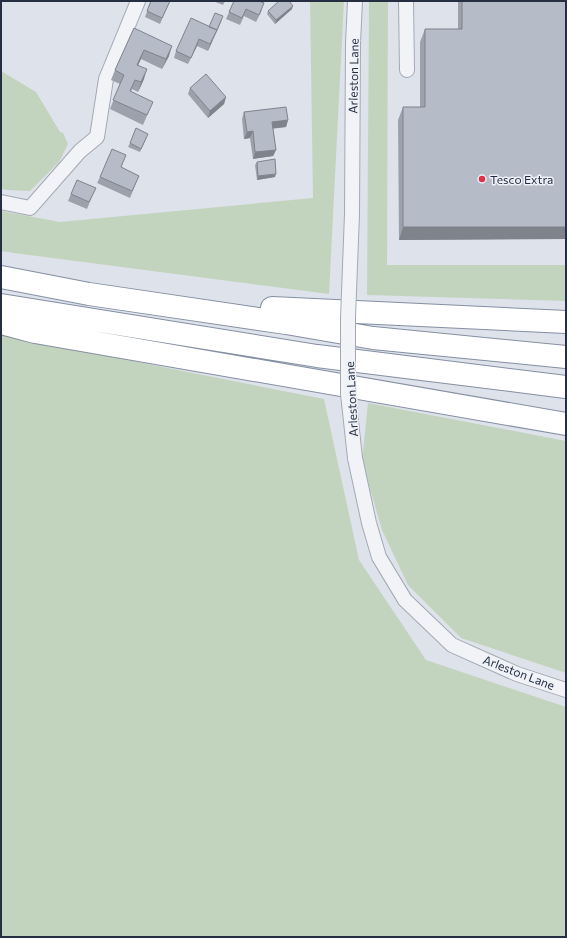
<svg xmlns="http://www.w3.org/2000/svg" width="567" height="938" font-family="Commissioner,sans-serif">
	<style>
		.green { fill: #c3d4be }
		.lines { fill: none; stroke-linecap: round; stroke-linejoin: round }
		.street-casing { stroke: #a3a9b4; stroke-width: 16 }
		.highway-casing { stroke: #848fa2; stroke-width: 24 }
		.street { stroke: #f2f3f7; stroke-width: 14 }
		.highway { stroke: #fff; stroke-width: 22 }
		.street-bridge-casing { stroke: #a3a9b4; stroke-width: 16; stroke-linecap: butt }
		.street-bridge { stroke: #f2f3f7; stroke-width: 14 }
		.wall { fill: #9ca1ab }
		.shaded-wall { fill: #7f838b }
		.building { fill: #b5bbc7; stroke: #7f838b }
		.poi-dot { fill: #dd3548; stroke: #eef1f7; stroke-width: 1.5 }
		.labels { text-anchor: middle; dominant-baseline: central; stroke-width: 3; stroke-linejoin: round; paint-order: stroke }
		.street-label { font-size: 12px; fill: #262f42; stroke: #eef1f7 }
		.poi-label { font-size: 12px; fill: #262f42; stroke: #eef1f7; text-anchor: start }
	</style>
	<rect width="100%" height="100%" fill="#dee2ea"/>
	<path class="green" d="M310,1H344L329,294L14,253L1,251V211L60,222L313,198Z
		M369,1H388L387,265H566V301L367,295Z
		M1,71L36,92L60,132L63,133L68,144L59,162L30,191L8,190L1,189Z
		M1,335L324,399L359,560L426,660L566,707V937H1Z
		M368,403L566,441V673L461,638L408,585L382,530L362,461Z"/>
	<g class="lines">
		<g class="street-casing">
			<path id="street" d="M406,1L407,70
				M1,202L30,208L80,151L97,137L106,79L138,1
				M352,214L353,43L355,1
				M355,458L369,523L379,557L405,600L452,645L517,674L566,690"/>
		</g>
		<g class="highway-casing">
			<path id="highway" d="M1,277L89,294L286,323L373,338L566,357
				M1,305L317,356L566,387
				M272,308L566,322
				M1,323L35,332L566,424"/>
		</g>
		<use href="#street" class="street"/>
		<use href="#highway" class="highway"/>
		<g class="street-bridge-casing">
			<path id="street-bridge" d="M352,214L348,318V394L355,458"/>
		</g>
		<use href="#street-bridge" class="street-bridge"/>
	</g>
	<path class="wall" d="M151,1H170L160,24L145,17Z
		M213,1H225L223,5Z
		M234,1L262,10L256,22L244,16L240,25L226,19Z
		M458,1H566V239L399,240L398,120L403,107H420V42L425,29H458Z
		M292,9L275,24L267,14L268,11Z
		M222,20L208,51L197,46L188,64L174,58L176,51L209,27Z
		M134,28L169,56L162,69L141,59L138,65L144,79L138,92L132,89L131,92L149,111L143,125L110,109L120,84L111,80L115,70Z
		M190,88L226,97L224,104L208,118L188,94Z
		M244,112L288,120L286,127L273,128L276,150L273,156L253,159L250,138L244,139L242,119Z
		M147,137L140,152L128,147L130,143Z
		M126,155L121,167L139,176L130,198L97,183L100,177Z
		M257,162L275,177L257,180L255,165Z
		M71,194H93L87,209L68,201Z"/>
	<path class="shaded-wall" d="M293,6L292,9L275,24L276,20Z
		M217,30L208,51L210,44Z
		M199,39L197,46L188,64L191,58Z
		M172,46L169,56L162,69L166,59Z
		M144,50L141,59L134,74L137,65Z
		M147,69L144,79L138,92L141,82Z
		M226,97L224,104L208,118L210,111Z
		M288,120L286,127L270,129L272,122Z
		M253,131L250,138L244,139L247,132Z
		M276,150L273,156L253,159L255,152Z
		M276,174L275,177L257,180L258,176Z
		M403,227H566V239L399,240Z"/>
	<path class="building" d="M151,1H170L162,18L147,11Z
		M234,1H259L264,3L259,15L246,9L242,18L229,12Z
		M279,1H289L293,6L276,20L268,11Z
		M462,1H566V227H403V107H425V29H462Z
		M215,13L223,16L217,30L209,27Z
		M191,18L217,30L210,44L199,39L191,58L176,51Z
		M134,28L172,46L166,59L144,50L137,65L147,69L141,82L135,80L130,91L153,102L147,115L113,100L124,75L115,70Z
		M206,74L226,97L210,111L190,88Z
		M286,107L288,120L272,122L276,150L255,152L253,131L247,132L244,112Z
		M136,128L148,134L141,149L130,143Z
		M112,149L126,155L121,167L139,176L132,191L100,177Z
		M275,159L276,174L258,176L257,162Z
		M77,180L96,188L89,202L71,194Z"/>
	<circle class="poi-dot" cx="482" cy="179" r="4"/>
	<g class="labels">
		<g class="street-label">
			<text transform="translate(353 76) rotate(-89)">Arleston Lane</text>
			<text transform="translate(351 399) rotate(-93)">Arleston Lane</text>
			<text transform="translate(519 672) rotate(21)">Arleston Lane</text>
		</g>
		<g class="poi-label">
			<text x="490" y="179">Tesco Extra</text>
		</g>
	</g>
	<rect width="567" height="938" fill="none" stroke="#262f42" stroke-width="4"/>
</svg>
